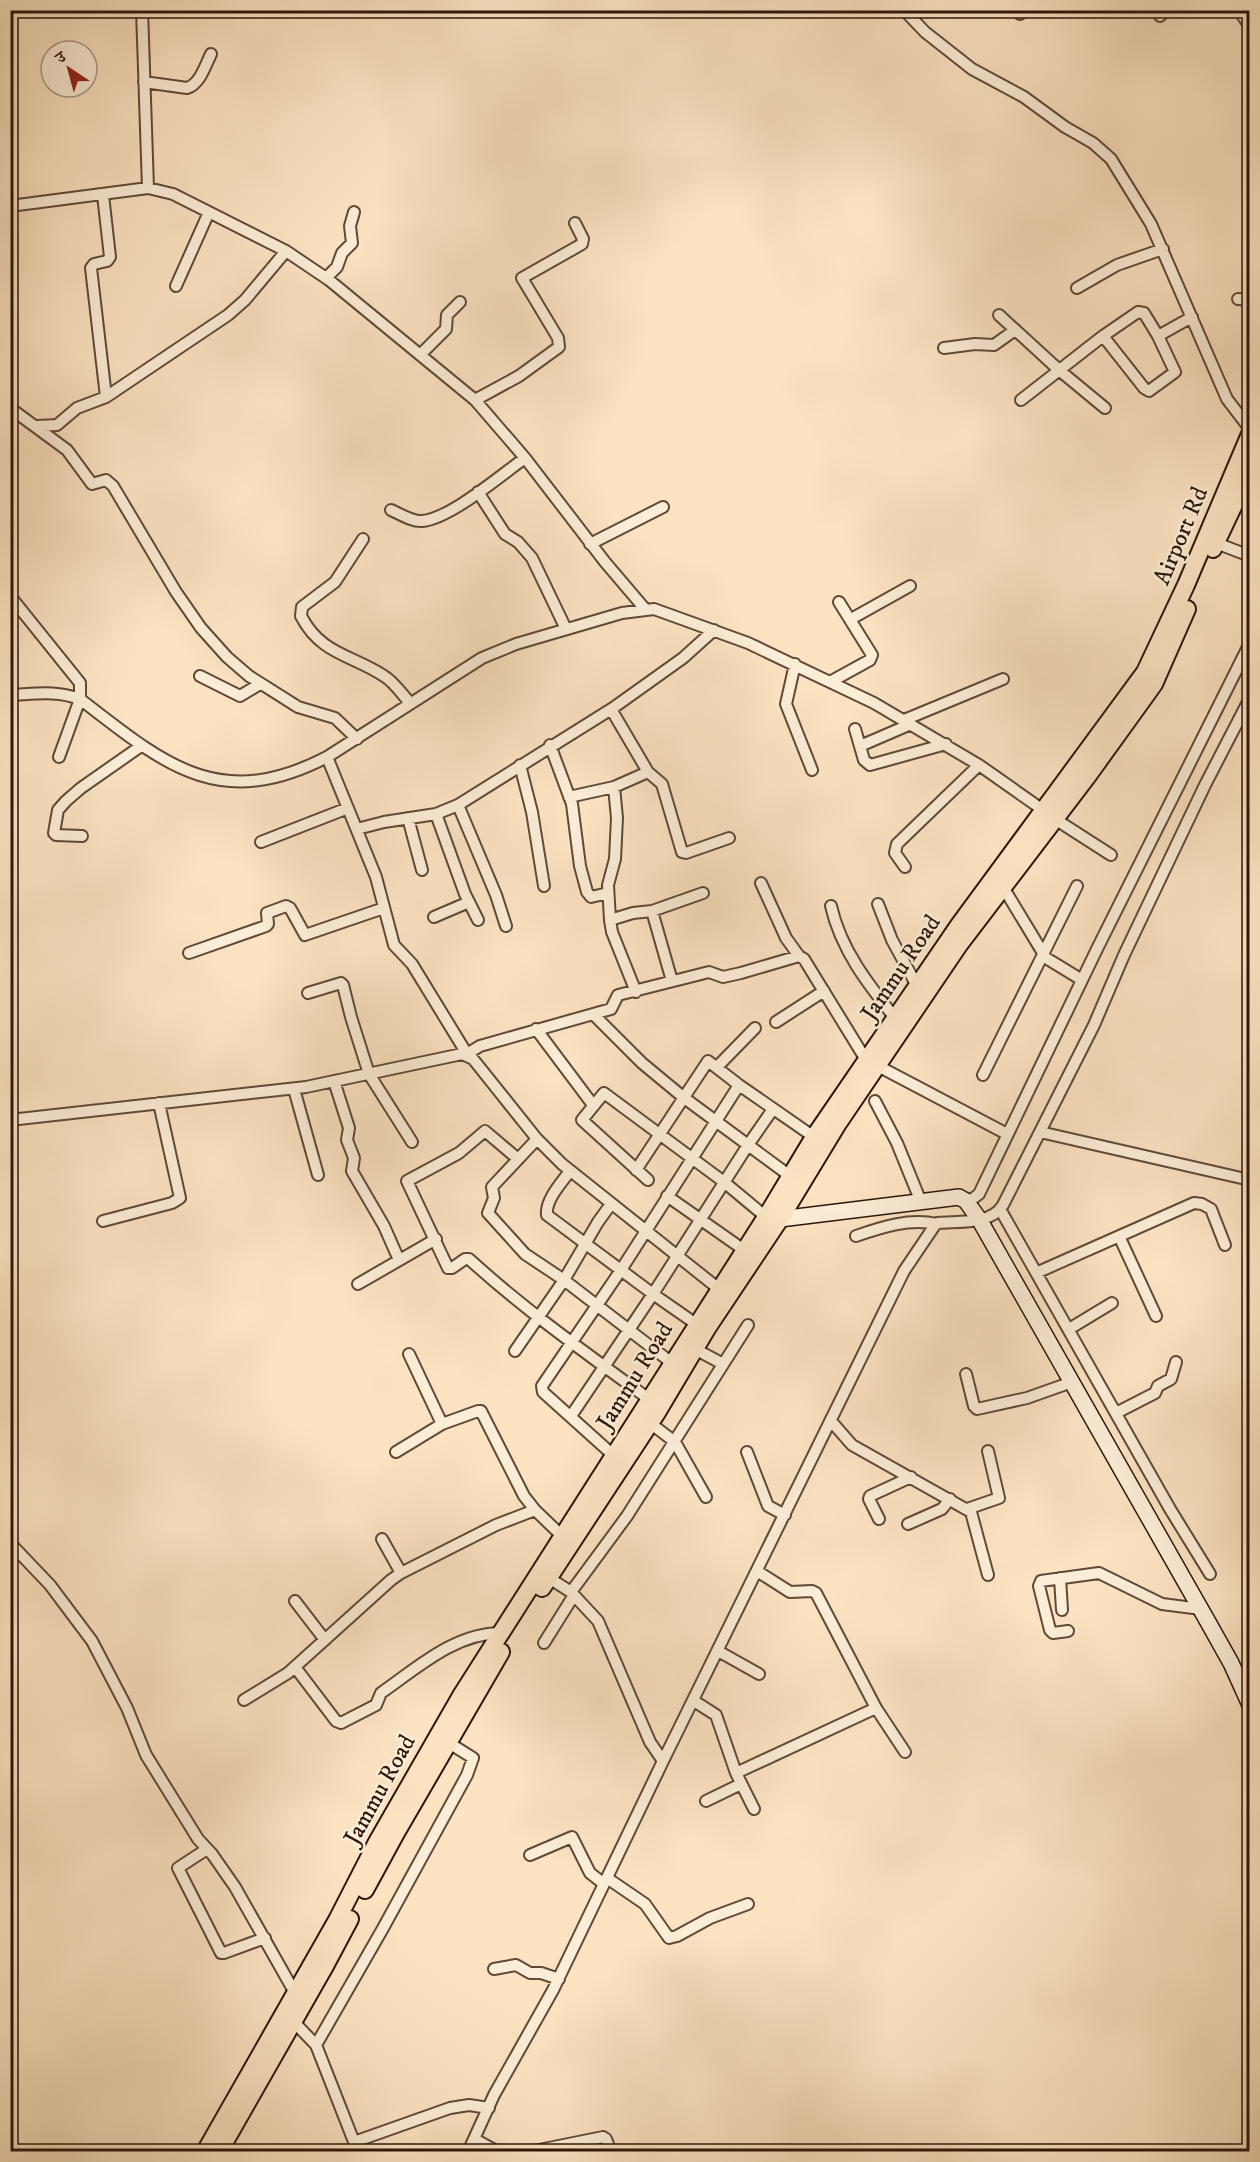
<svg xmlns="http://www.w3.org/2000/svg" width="1260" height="2162" font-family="'IM FELL DW Pica','Noto Serif Devanagari',serif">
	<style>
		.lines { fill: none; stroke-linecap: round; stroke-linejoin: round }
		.street-casing { stroke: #604938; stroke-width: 14 }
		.secondary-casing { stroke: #2d160a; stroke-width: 18 }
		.primary-casing { stroke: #2d160a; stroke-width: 20 }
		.street { stroke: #fcedd7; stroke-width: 10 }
		.secondary { stroke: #fcedd7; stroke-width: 15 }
		.primary { stroke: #fbe3c2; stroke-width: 16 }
		.labels { text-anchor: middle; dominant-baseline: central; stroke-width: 5; stroke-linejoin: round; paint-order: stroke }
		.street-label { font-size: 24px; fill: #2d160a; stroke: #fcedd7 }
	</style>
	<rect width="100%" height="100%" fill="#fbe3c2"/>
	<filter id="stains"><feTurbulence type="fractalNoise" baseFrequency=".00333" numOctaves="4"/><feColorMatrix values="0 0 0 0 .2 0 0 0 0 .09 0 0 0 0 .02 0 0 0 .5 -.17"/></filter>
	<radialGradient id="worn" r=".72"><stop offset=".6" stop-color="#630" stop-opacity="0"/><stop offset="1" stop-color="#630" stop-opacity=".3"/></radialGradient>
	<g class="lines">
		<g class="street-casing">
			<path id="street" d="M142,10L148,188
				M904,10L925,32L972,69L1024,97L1065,127L1093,143L1111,159L1151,224L1227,399L1250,429
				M1239,10L1250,27
				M1020,14L1026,10
				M1160,16L1166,10
				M144,82L187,88C200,84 205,66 211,54
				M103,195L110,257L107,261L94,264L91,268L106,397
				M10,206L148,188L173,194L286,251L329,280L475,400L525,458L605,562L645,609
				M326,278L337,267L342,253L352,243L350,226L354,212
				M176,286L209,212
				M1077,288L1117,265L1163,249
				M1238,299L1250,300
				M999,315L1059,370L1105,408
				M1103,336L1144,388L1149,391L1175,372L1158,336
				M944,348L975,344L994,345L1015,330
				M420,355L446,329L447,315L460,302
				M475,400L519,376L559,347L558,338L522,278L582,244L583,239L575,223
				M1021,400L1103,336L1138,312L1144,313L1158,336L1192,317
				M10,408L67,450L92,484L106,480L113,486L176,592L201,628L227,657L249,676L298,707L335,718L357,739
				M37,426L57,425L77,408L106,397L228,315L245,300L286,251
				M478,492L505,534L518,542L532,558L566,629
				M391,510C400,514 413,522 422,521C450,519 501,475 525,458
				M363,539L335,582L302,607L301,616C321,655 353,655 384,676C394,682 402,694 410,703
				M1216,543L1250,556
				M590,544L663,507
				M10,596L80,683V699L59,757
				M851,619L910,586
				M795,664L786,704L812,770
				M200,676L240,696L260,684
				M830,682L870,660L872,655L839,602
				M10,695C34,694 57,690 80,699C164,764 219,813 327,757L482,658L516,644L622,613L654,609L748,643L874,703L979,765L1043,810
				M611,709L648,772L662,784L682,852L686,853L729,838
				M904,720L1003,679
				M855,729L864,760L870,765L946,744
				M550,745L572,804L580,866L587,892L591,897L608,893
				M860,746L911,724
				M327,757L376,877L394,945L412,964L467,1054L480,1046L611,1009L618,995L709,972L723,977L741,973L799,956L804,959L866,1060
				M520,765L532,812L544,886
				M614,787L617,818L615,859L608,885L610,920L612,932L636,992
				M569,797L614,787L648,772
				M458,805L496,895L506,926
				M436,814L465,894L478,920
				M408,818L422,870
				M1055,819L1111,855
				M357,829L384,822L436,814L458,805L613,708L683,658L714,630
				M82,836L56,835L54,833L58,810L66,801L81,788L141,746
				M261,842L348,808
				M905,867L895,853L897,844L979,765
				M761,883L786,938L799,956
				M1003,887L1046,958L1082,980
				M878,904L892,940L917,986
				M831,906C841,950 868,984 895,1018
				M652,911L672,981
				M434,917L469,902
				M610,920L633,913L652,911L703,893
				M189,953L266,926L268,924L267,913L286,906L290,908L305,935L384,908
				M308,993L341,983L343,985L351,1017L369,1074L412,1142
				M593,1014L642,1063L683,1097L790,1176
				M776,1022L824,991
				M536,1029L593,1105
				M878,1066L1007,1134
				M717,1067L755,1028
				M983,1075L1077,886
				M334,1081L349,1128L347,1140L354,1158L352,1171L384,1226L399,1260
				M294,1089L318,1175
				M875,1101L897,1143L921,1202
				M10,1120L306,1087L462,1054L473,1059L537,1139L562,1164L719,1289
				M1040,1132L1250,1180
				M537,1139L492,1187L494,1198L488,1213L525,1254L564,1280L672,1363
				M518,1159L485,1131L459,1153L407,1181L448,1268H452L465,1259H469C525,1310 587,1354 649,1399
				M636,1170L708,1061L739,1085L814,1137
				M570,1171C562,1182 545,1200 547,1215L653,1294L696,1324
				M648,1180L582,1120L604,1093L724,1182L766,1217
				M667,1196L744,1250
				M967,1203L979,1194L1097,949L1250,643
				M1000,1209L1170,1509L1210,1574
				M103,1221L172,1203L180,1198L159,1103
				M856,1236C882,1227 909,1218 937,1224
				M1119,1236L1156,1316
				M1036,1273L1194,1203L1202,1204L1211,1209L1225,1245
				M358,1284L436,1239
				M1069,1329L1112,1303
				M695,1349L723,1364
				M515,1351L564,1280L598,1222L611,1204
				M409,1354L442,1424
				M966,1374L974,1406L977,1409L1027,1398L1072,1382
				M1116,1413L1155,1393L1158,1386L1171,1379L1176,1362
				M571,1416L653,1294L748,1145L773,1109
				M831,1421L852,1445L971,1512L988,1575
				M650,1423L675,1442L706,1497
				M396,1452L442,1424L478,1411H481L524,1496L535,1510L562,1536
				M747,1452L768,1506L785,1515
				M613,1455L543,1392L542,1386L621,1270L739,1085
				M967,1509L999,1498L988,1451
				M879,1519L869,1499L870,1496L911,1477
				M908,1524L942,1509L950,1499
				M382,1539L401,1573
				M10,1543L50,1585L92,1641L127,1708L146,1755L198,1839L212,1854L235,1887L295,1993
				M757,1571L790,1592L812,1591L816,1593L876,1708
				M549,1578L571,1592L598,1621L650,1742L663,1761
				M1060,1578L1062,1610
				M571,1592L627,1516L748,1325
				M295,1601L325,1640
				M1068,1631L1053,1633L1050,1630L1039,1586L1041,1581L1099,1573L1162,1604L1201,1609
				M544,1643L574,1595
				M718,1651L759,1674
				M295,1667L336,1721L341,1723L376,1705L381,1693C417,1668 455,1633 501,1633
				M244,1700L288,1673L391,1580L401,1573L496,1525L535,1510
				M694,1701L716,1715L736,1773L876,1708L905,1752
				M736,1773L754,1809
				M706,1801L741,1784
				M207,1849L178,1868L221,1953H224L265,1938
				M530,1855L572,1837L590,1873L604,1884
				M607,1878L645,1904L669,1938L677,1936L710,1918L748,1904
				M494,1969L516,1965L530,1973H541L559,1979
				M293,2021L316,2045L358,2152
				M316,2045L382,1930L467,1775L473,1758L449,1743
				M474,2139L498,2152
				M354,2142L450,2108L469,2105L489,2108
				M468,2152L494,2095L553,1990L663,1761L904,1271L935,1225L938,1223C959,1221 991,1225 1003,1205L1094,1025L1124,955L1205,785L1250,698
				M529,2152L603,2137L606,2139L611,2152"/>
		</g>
		<g class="secondary-casing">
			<path id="secondary" d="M770,1217L780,1219L959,1197L966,1201L979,1219L1208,1622L1231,1663L1250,1705"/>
		</g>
		<g class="primary-casing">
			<path id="primary" d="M1213,549L1250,471
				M542,1588L658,1411L708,1327L780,1219L837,1125L959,945L1087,777L1154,684L1187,609
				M365,1890L396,1833L501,1652
				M205,2152L337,1920L377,1842L462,1694L766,1217L814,1137L959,925L1145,672L1186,585L1250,434
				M219,2152L325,1966L350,1919"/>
		</g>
		<use href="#street" class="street"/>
		<use href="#secondary" class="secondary"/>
		<use href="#primary" class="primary"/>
	</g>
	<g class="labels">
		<g class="street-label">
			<text transform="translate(1181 536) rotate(-67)">Airport Rd</text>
			<text transform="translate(901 968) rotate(-56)">Jammu Road</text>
			<text transform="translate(635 1376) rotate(-58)">Jammu Road</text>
			<text transform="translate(380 1790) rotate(-61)">Jammu Road</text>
		</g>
	</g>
	<rect width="1260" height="2162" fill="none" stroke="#fbe3c2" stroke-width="36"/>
	<rect x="12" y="12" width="1236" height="2138" fill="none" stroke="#2d160a" stroke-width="3"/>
	<rect x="18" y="18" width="1224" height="2126" fill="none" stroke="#2d160a" stroke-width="1.5"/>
	<g transform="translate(69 69) rotate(324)"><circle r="28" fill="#fcedd7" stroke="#a99785" stroke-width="1.5"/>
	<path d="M0-4.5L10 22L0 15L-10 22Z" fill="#8f2418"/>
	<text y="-9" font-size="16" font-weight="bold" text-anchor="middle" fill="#2d160a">उ</text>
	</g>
	<rect width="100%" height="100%" filter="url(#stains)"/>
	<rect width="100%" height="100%" fill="url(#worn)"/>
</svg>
